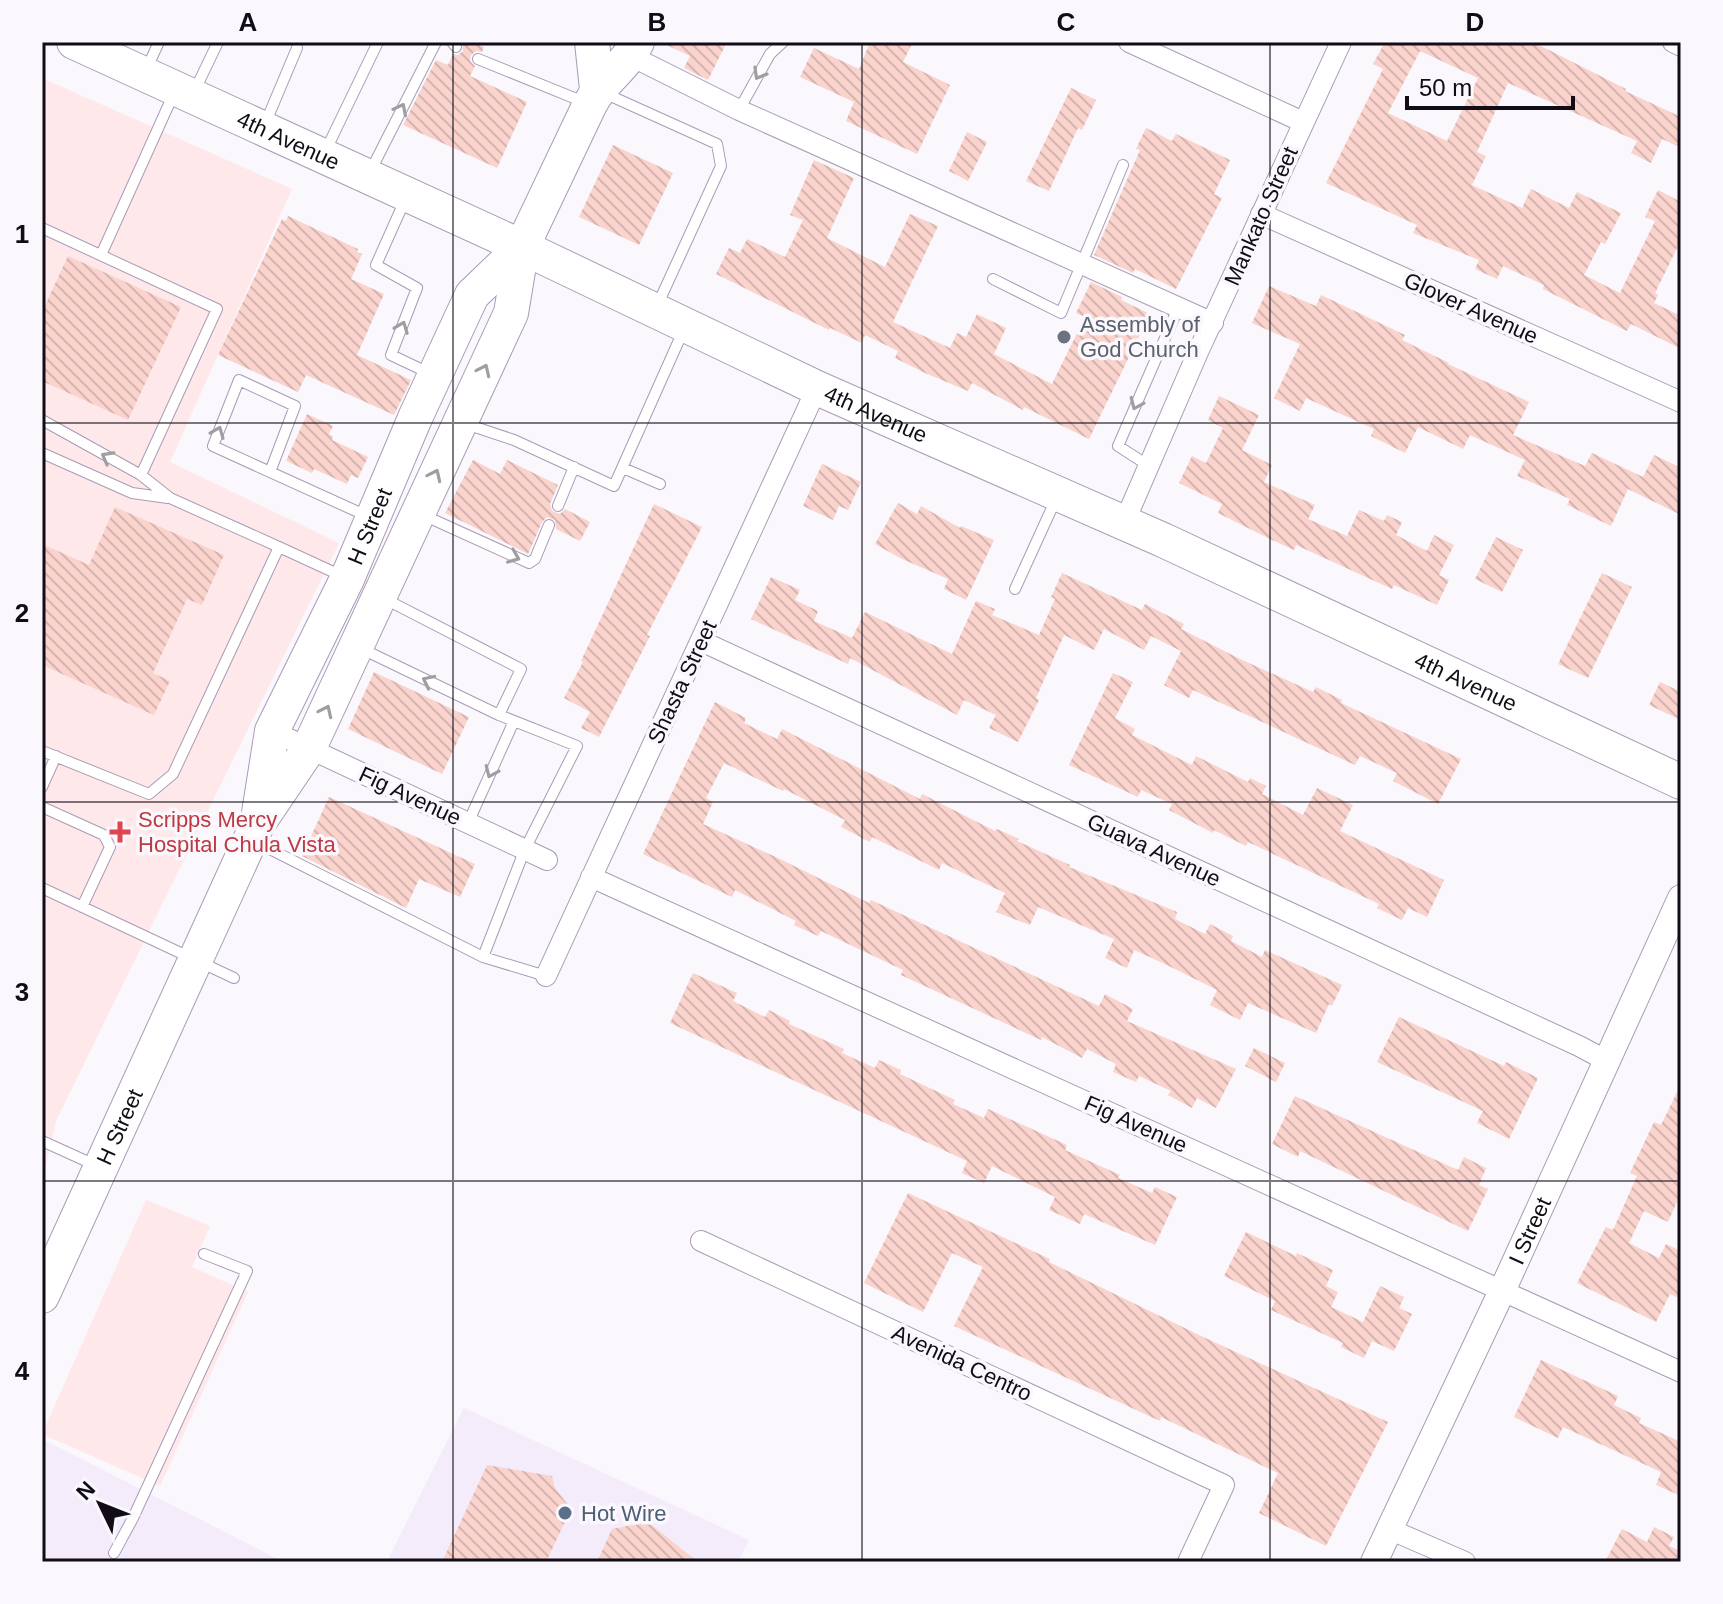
<svg xmlns="http://www.w3.org/2000/svg" width="1723" height="1604" font-family="Helvetica,sans-serif">
	<style>
		.built { fill: #f4ecfb }
		.medical { fill: #fee8ea }
		.building { fill: url(#building-back-hatch); fill-rule: evenodd }
		.lines { fill: none; stroke-linecap: round; stroke-linejoin: round }
		.service-casing { stroke: #a99bb7; stroke-width: 12 }
		.minor-casing { stroke: #a99bb7; stroke-width: 22 }
		.tertiary-casing { stroke: #a99bb7; stroke-width: 28 }
		.primary-casing { stroke: #a99bb7; stroke-width: 36 }
		.service { stroke: #fff; stroke-width: 10 }
		.minor { stroke: #fff; stroke-width: 20 }
		.tertiary { stroke: #fff; stroke-width: 26 }
		.primary { stroke: #fff; stroke-width: 34 }
		.oneway { stroke: #a09ea2 }
		.grid { fill: none; stroke: #110c16; stroke-width: 2; stroke-opacity: 0.55 }
		.worship-dot { fill: #6b7280; stroke: #faf7fd; stroke-width: 3 }
		.health-dot { fill: #e0444e; stroke: #faf7fd; stroke-width: 3 }
		.service-dot { fill: #5c6f8a; stroke: #faf7fd; stroke-width: 3 }
		.labels { text-anchor: middle; dominant-baseline: central; stroke-width: 7; stroke-linejoin: round; paint-order: stroke }
		.street-label { font-size: 22px; fill: #110c16; stroke: #faf7fd }
		.worship-label { font-size: 22px; fill: #5b616d; stroke: #faf7fd; text-anchor: start }
		.health-label { font-size: 22px; fill: #be3a42; stroke: #faf7fd; text-anchor: start }
		.service-label { font-size: 22px; fill: #4e5e75; stroke: #faf7fd; text-anchor: start }
		.neatline { fill: none; stroke: #110c16; stroke-width: 3 }
		.grid-label { font-size: 26px; text-anchor: middle; font-weight: bold; fill: #110c16 }
	</style>
	<defs>
		<pattern id="building-back-hatch" width="6" height="6" patternUnits="userSpaceOnUse" patternTransform="scale(2)"><rect width="6" height="6" fill="#fad3cd"/><path d="M-1 5l2 2M0 0l6 6M5-1l2 2" fill="none" stroke="#d5b4af"/></pattern>
	</defs>
	<rect width="100%" height="100%" fill="#faf7fd"/>
	<path class="built" d="M464,1408L749,1540L738,1562H387Z
		M42,1439L215,1527L283,1562H42Z"/>
	<path class="medical" d="M42,78L292,189L170,462L339,543L56,1121L42,1182Z
		M146,1200L210,1226L192,1267L248,1292L160,1486L42,1434Z"/>
	<path class="building" d="M462,42H472L484,47L482,52L476,51L471,55L470,61L475,66L470,76L527,102L497,168L403,125L436,60L448,65L453,54L458,55L463,51Z
		M660,42H727L708,80L684,68L690,56Z
		M870,42H913L903,62L950,85L917,154L846,121L854,102L800,77L814,48L859,69Z
		M1385,42H1533L1626,89L1625,91L1681,117V148L1662,139L1651,163L1631,153L1637,141L1508,83L1477,152L1486,156L1472,185L1522,208L1531,189L1569,208L1577,192L1621,213L1605,244L1601,242L1584,275L1620,293L1655,221L1645,217L1658,190L1681,202V240L1655,293L1658,295L1654,303L1681,316V349L1631,324L1627,331L1543,289L1544,285L1503,266L1497,279L1475,269L1479,260L1413,233L1417,225L1326,183L1383,69L1373,64ZM1420,51L1478,78L1447,141L1388,113Z
		M1071,88L1096,100L1082,130L1078,128L1049,191L1026,181Z
		M1146,128L1172,141L1176,134L1230,160L1214,194L1222,198L1176,289L1135,269L1133,273L1094,255L1140,150L1136,149Z
		M967,132L987,142L968,181L949,171Z
		M613,145L673,173L639,245L579,217Z
		M814,160L854,178L827,238L885,267L910,214L938,226L893,322L950,348L957,333L966,337L977,314L1006,328L994,354L1052,384L1085,317L1076,313L1091,282L1122,297L1121,300L1150,314L1089,439L1024,407L1023,410L972,383L968,391L925,373L895,358L898,351L865,335L862,343L830,328L829,330L716,274L729,248L740,253L747,239L785,257L803,220L790,215Z
		M288,216L358,249L357,252L362,254L351,279L384,294L357,355L411,380L394,415L306,375L298,392L218,355L282,219L286,221Z
		M68,256L181,307L128,420L42,381V312Z
		M1269,286L1316,306L1321,295L1405,335L1402,340L1449,363L1448,364L1529,402L1513,435L1585,466L1592,453L1643,477L1654,455L1681,468V515L1628,489L1611,526L1567,505L1570,499L1517,476L1525,460L1470,435L1463,449L1418,427L1405,453L1371,436L1374,429L1306,398L1300,411L1274,398L1300,344L1252,323Z
		M1219,396L1259,415L1242,450L1272,465L1264,482L1315,505L1308,519L1347,536L1359,510L1384,521L1387,515L1402,522L1396,535L1427,551L1434,535L1454,545L1439,575L1449,580L1437,605L1394,585L1392,589L1296,545L1294,550L1270,539L1218,513L1222,504L1179,483L1192,456L1206,463L1223,428L1208,420Z
		M307,414L333,426L329,434L333,436L332,440L368,457L358,478L351,475L347,484L314,469L312,473L286,461Z
		M473,460L500,474L507,460L558,485L550,504L552,511L560,514L565,509L590,522L580,541L556,529L555,520L547,517L542,522L528,554L445,513Z
		M822,464L861,482L848,510L839,506L833,520L803,506Z
		M898,503L917,514L921,506L960,528L961,526L994,540L966,600L944,589L948,579L902,559L875,544Z
		M654,504L702,527L647,635L650,636L599,737L581,728L590,712L564,698L583,662L581,661Z
		M115,507L224,555L202,605L187,599L153,673L170,681L154,715L42,665V544L89,565Z
		M1496,537L1523,550L1502,592L1475,579Z
		M1062,573L1142,610L1145,604L1184,624L1181,629L1240,659L1313,692L1316,687L1342,700L1341,703L1461,759L1438,804L1393,781L1397,773L1360,756L1355,765L1193,690L1189,698L1164,685L1181,651L1151,636L1144,650L1104,629L1094,650L1064,635L1036,698L1039,700L1018,742L989,728L996,715L964,700L957,715L850,658L848,664L751,619L771,577L800,590L795,600L818,611L814,621L852,638L865,612L952,654L976,601L995,609L992,615L1039,635L1055,599L1051,597Z
		M1602,573L1632,587L1588,678L1558,664Z
		M374,672L469,717L442,774L348,729Z
		M1113,673L1133,682L1115,718L1135,729L1132,735L1192,765L1196,756L1248,782L1250,778L1266,786L1262,794L1303,815L1317,788L1353,805L1340,831L1444,880L1427,917L1408,908L1402,920L1377,908L1379,904L1248,842L1246,846L1214,830L1213,833L1169,810L1172,804L1141,790L1138,797L1069,765Z
		M1660,682L1681,692V720L1649,705Z
		M715,702L746,718L744,723L777,739L782,729L920,799L922,794L995,831L997,829L1019,839L1017,841L1070,865L1069,867L1177,912L1175,919L1205,934L1210,924L1233,936L1231,941L1262,957L1265,950L1342,985L1332,1006L1329,1004L1316,1033L1248,1003L1240,1020L1210,1005L1217,990L1165,964L1134,950L1127,968L1105,958L1114,939L1038,907L1030,925L996,912L1005,893L942,863L939,870L872,837L870,842L841,827L845,820L784,789L783,791L724,763L706,798L713,802L703,824L780,859L869,903L871,900L1099,1006L1105,994L1133,1009L1127,1021L1236,1069L1216,1108L1197,1098L1192,1108L1168,1095L1171,1091L1139,1076L1136,1082L1113,1072L1116,1064L1087,1049L1082,1058L1042,1037L1041,1040L901,975L903,970L821,931L818,936L794,925L796,921L735,890L732,897L688,876L643,854Z
		M329,797L475,864L460,897L419,879L406,908L302,856Z
		M693,973L737,993L733,1001L765,1017L769,1010L790,1021L789,1024L844,1049L842,1053L875,1068L879,1060L901,1070L900,1074L955,1100L953,1104L984,1118L988,1109L1067,1145L1065,1150L1120,1175L1118,1178L1152,1193L1155,1187L1177,1197L1155,1245L1084,1214L1080,1224L1049,1210L1055,1197L992,1166L984,1183L962,1173L967,1161L670,1023Z
		M1399,1017L1504,1066L1506,1062L1538,1078L1509,1139L1477,1123L1483,1111L1377,1062Z
		M1254,1048L1285,1063L1276,1082L1245,1066Z
		M1681,1084V1193L1668,1222L1644,1211L1629,1243L1659,1258L1666,1244L1681,1251V1299L1670,1294L1656,1322L1577,1283L1606,1227L1613,1230L1637,1176L1630,1173L1654,1122L1661,1125Z
		M1295,1096L1458,1170L1464,1157L1486,1168L1479,1185L1488,1189L1468,1231L1300,1151L1298,1157L1272,1144Z
		M908,1193L1050,1259L1049,1262L1201,1336L1388,1422L1326,1546L1259,1513L1278,1473L1161,1417L1160,1421L954,1326L983,1267L952,1253L923,1312L864,1283Z
		M1246,1232L1296,1256L1297,1253L1333,1270L1326,1286L1338,1292L1331,1307L1363,1322L1380,1286L1404,1297L1399,1308L1412,1314L1394,1351L1372,1341L1364,1358L1341,1347L1343,1343L1271,1310L1275,1301L1224,1276Z
		M1541,1360L1618,1396L1614,1405L1641,1418L1639,1423L1681,1442V1496L1656,1485L1661,1472L1563,1427L1558,1438L1514,1417Z
		M487,1465L552,1476L555,1488L571,1509L546,1562H442Z
		M648,1522L698,1562H597L612,1529Z
		M1654,1527L1674,1537L1669,1546L1681,1551V1562H1605L1622,1529L1647,1542Z"/>
	<g class="lines">
		<g class="service-casing">
			<path id="service" d="M452,42L456,47
				M478,59L584,102
				M146,70L159,42
				M194,92L218,42
				M604,93L717,144L721,166L657,306
				M739,110L770,54L783,42
				M265,124L297,48
				M325,152L378,42
				M370,172L436,42
				M405,200L376,265L417,288L391,355L429,373
				M42,228L217,309L141,475
				M101,255L174,93
				M993,279L1061,313L1123,165
				M42,420L141,475L170,498L279,547
				M466,424L514,440L614,486L684,329
				M42,453L132,493L168,498
				M1149,466L1118,446L1179,306
				M623,468L660,484
				M270,472L295,406L239,380L213,446L367,516
				M558,506L574,467
				M423,515L529,563L535,559L549,525
				M1015,589L1056,499
				M385,599L521,669L499,715L577,746L525,849L483,957
				M360,648L499,715
				M42,751L149,794L173,774L279,547L342,576
				M42,787L56,756
				M42,807L104,835L110,847L82,907
				M468,823L514,721
				M256,842L483,957L546,976
				M42,888L234,978
				M42,1141L95,1165
				M114,1553L133,1518L247,1271L204,1254"/>
		</g>
		<g class="minor-casing">
			<path id="minor" d="M1129,42L1303,122
				M1673,42L1681,46
				M631,56L739,110L1213,323
				M1261,214L1681,402
				M1124,523L1198,352L1341,42
				M701,641L1579,1046L1607,1061
				M272,731L547,860
				M591,877L1681,1372
				M546,976L817,388
				M701,1241L1224,1485L1188,1562
				M1389,1529L1465,1562"/>
		</g>
		<g class="tertiary-casing">
			<g id="tertiary">
				<path id="s1" d="M1374,1562L1502,1291L1681,898"/>
			</g>
		</g>
		<g class="primary-casing">
			<g id="primary">
				<path id="s2" d="M74,42L522,247L817,388L1163,540L1681,782"/>
				<path d="M592,42L597,89"/>
				<path id="s3" d="M259,813L272,731L347,579L415,418L472,295L522,247"/>
				<path id="s4" d="M42,1296L257,825L309,748L511,313L522,247L590,104C602,80 626,67 637,42"/>
			</g>
		</g>
		<use href="#service" class="service"/>
		<use href="#minor" class="minor"/>
		<use href="#tertiary" class="tertiary"/>
		<use href="#primary" class="primary"/>
	</g>
	<defs><path id="oneway-chevron" d="M-2-3.5L2.5 0L-2 3.5" fill="none" stroke-width="1.6" stroke-linecap="round" stroke-linejoin="round" transform="scale(2)"/></defs>
	<g class="oneway">
		<use href="#oneway-chevron" transform="translate(759 74) rotate(120)"/>
		<use href="#oneway-chevron" transform="translate(401 109) rotate(-63)"/>
		<use href="#oneway-chevron" transform="translate(402 327) rotate(-69)"/>
		<use href="#oneway-chevron" transform="translate(484 370) rotate(-65)"/>
		<use href="#oneway-chevron" transform="translate(1136 404) rotate(114)"/>
		<use href="#oneway-chevron" transform="translate(218 432) rotate(-68)"/>
		<use href="#oneway-chevron" transform="translate(107 457) rotate(-151)"/>
		<use href="#oneway-chevron" transform="translate(435 475) rotate(-65)"/>
		<use href="#oneway-chevron" transform="translate(514 557) rotate(22)"/>
		<use href="#oneway-chevron" transform="translate(428 681) rotate(-154)"/>
		<use href="#oneway-chevron" transform="translate(326 711) rotate(-65)"/>
		<use href="#oneway-chevron" transform="translate(491 772) rotate(114)"/>
	</g>
	<path class="grid" d="M453,42V1562M862,42V1562M1270,42V1562M42,423H1681M42,802H1681M42,1181H1681"/>
	<circle class="worship-dot" cx="1064" cy="337" r="8"/>
	<path class="health-dot" d="M116 820h8v8h8v8h-8v8h-8v-8h-8v-8h8z"/>
	<circle class="service-dot" cx="565" cy="1513" r="8"/>
	<g class="labels">
		<g class="street-label">
			<text stroke="none"><textPath href="#s2" startOffset="236">4th Avenue</textPath></text>
			<text transform="translate(1261 216) rotate(-66)">Mankato Street</text>
			<text transform="translate(1471 308) rotate(24)">Glover Avenue</text>
			<text stroke="none"><textPath href="#s2" startOffset="884">4th Avenue</textPath></text>
			<text stroke="none"><textPath href="#s3" startOffset="310">H Street</textPath></text>
			<text transform="translate(682 682) rotate(-65)">Shasta Street</text>
			<text stroke="none"><textPath href="#s2" startOffset="1532">4th Avenue</textPath></text>
			<text transform="translate(410 796) rotate(25)">Fig Avenue</text>
			<text transform="translate(1154 850) rotate(25)">Guava Avenue</text>
			<text transform="translate(1136 1124) rotate(24)">Fig Avenue</text>
			<text stroke="none"><textPath href="#s4" startOffset="186">H Street</textPath></text>
			<text stroke="none"><textPath href="#s1" startOffset="366">I Street</textPath></text>
			<text transform="translate(962 1363) rotate(25)">Avenida Centro</text>
		</g>
		<g class="worship-label">
			<text x="1080" y="324">Assembly of<tspan x="1080" dy="25">God Church</tspan></text>
		</g>
		<g class="health-label">
			<text x="138" y="819">Scripps Mercy<tspan x="138" dy="25">Hospital Chula Vista</tspan></text>
		</g>
		<g class="service-label">
			<text x="581" y="1513">Hot Wire</text>
		</g>
	</g>
	<rect width="1723" height="1604" fill="none" stroke="#faf7fd" stroke-width="88"/>
	<g transform="translate(100 1504) rotate(313)" stroke="#faf7fd" stroke-width="6" paint-order="stroke">
	<path d="M0-6L14 30L0 20L-14 30Z" fill="#110c16"/>
	<text y="-12" font-size="22" font-weight="bold" text-anchor="middle" fill="#110c16">N</text>
	</g>
	<path d="M1407 96v12h166v-12" fill="none" stroke="#110c16" stroke-width="4"/>
	<text x="1419" y="96" font-size="24" fill="#110c16" stroke="#faf7fd" stroke-width="6" paint-order="stroke">50 m</text>
	<rect x="44" y="44" width="1635" height="1516" class="neatline"/>
	<g class="grid-label">
		<text x="248" y="31">A</text>
		<text x="657" y="31">B</text>
		<text x="1066" y="31">C</text>
		<text x="1475" y="31">D</text>
		<text x="22" y="243">1</text>
		<text x="22" y="622">2</text>
		<text x="22" y="1001">3</text>
		<text x="22" y="1380">4</text>
	</g>
</svg>
